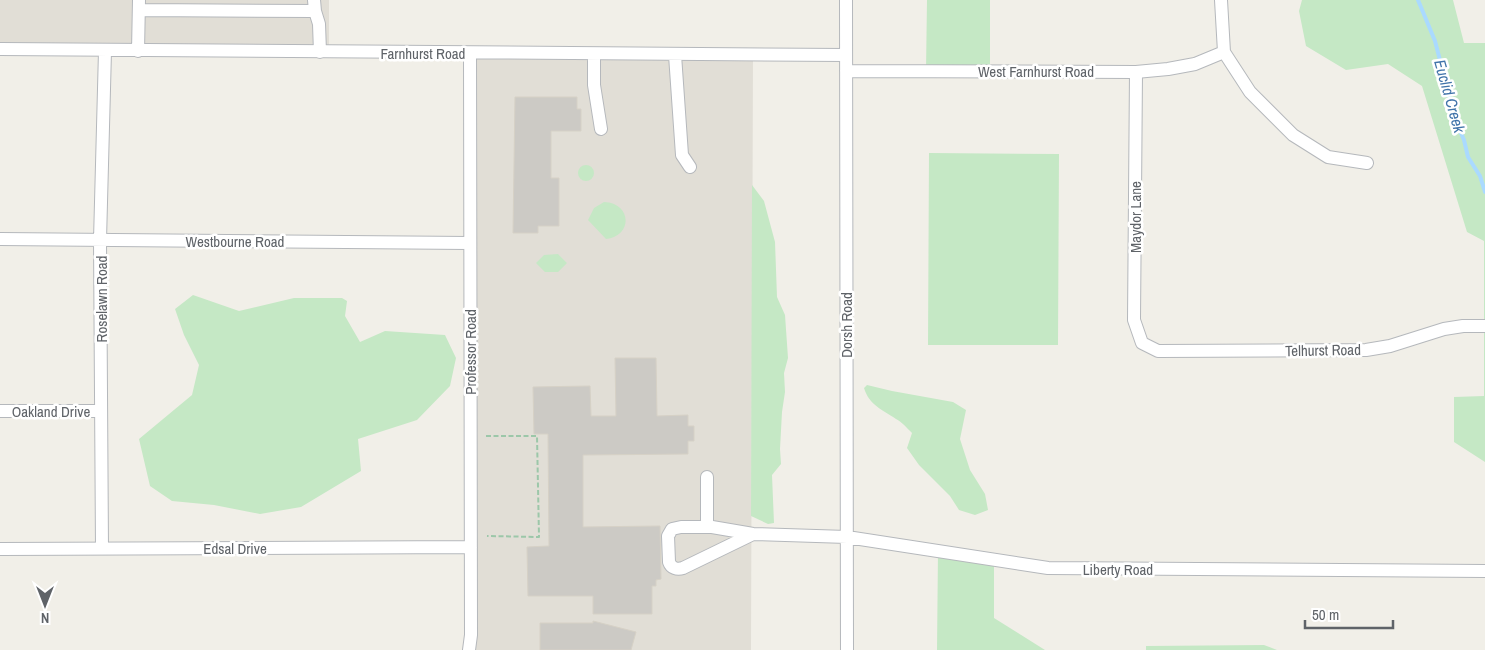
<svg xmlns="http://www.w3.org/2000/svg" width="1485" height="650" font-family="'Archivo Narrow',sans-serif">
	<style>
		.education { fill: #e1ded6 }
		.green { fill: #c5e8c5 }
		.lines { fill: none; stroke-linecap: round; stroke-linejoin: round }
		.stream { stroke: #aadaff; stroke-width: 4 }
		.building { fill: #cccac5; stroke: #d6d1c6 }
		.minor-casing { stroke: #b5b8bc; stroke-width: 14 }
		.path { stroke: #9cc7a9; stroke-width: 2; stroke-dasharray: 5 2.5; stroke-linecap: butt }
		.minor { stroke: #fff; stroke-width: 12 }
		.labels { text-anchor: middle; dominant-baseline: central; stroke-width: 5; stroke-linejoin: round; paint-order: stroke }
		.street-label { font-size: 15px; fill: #5f6368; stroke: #fff }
		.water-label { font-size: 16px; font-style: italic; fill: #4174aa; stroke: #fff }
	</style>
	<rect width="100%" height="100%" fill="#f1efe8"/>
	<path class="education" d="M0,0H329V52L0,49Z
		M470,53L753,55L751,650H469Z"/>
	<path class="green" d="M927,0H990V71H926Z
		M1302,0H1453L1464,43H1485V462L1454,442V397L1484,396V241L1467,232L1422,86L1388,64L1346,70L1306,46L1299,11Z
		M929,153L1059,154L1058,345H928Z
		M578 173a8 8 0 1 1 16 0a8 8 0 1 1-16 0Z
		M752,185L764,201L775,242L777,297L785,315L788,358L784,373L785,392L782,412L780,449L781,464L772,475L774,523L768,524L751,516Z
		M604,202C632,203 633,236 606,239L588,220L594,208Z
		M558,254L567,263L558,272H545L536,263L544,255Z
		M193,295L239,311L294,298H342L347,301L345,316L360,342L385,331L445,335L456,358L450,386L417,420L358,439L361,471L301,507L260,514L214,505L172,501L150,486L139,439L192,395L199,365L184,335L175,309Z
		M867,385L892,391L953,402L966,410L960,439L970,470L985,494L988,510L975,515L959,510L950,496L919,465L907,448L912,433C907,428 902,422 896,419C883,410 869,405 864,388Z
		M938,551L994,560V618L1045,650H937Z
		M1264,645L1277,650H1146V646Z"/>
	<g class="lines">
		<path class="stream" d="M1418,0L1435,41L1456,122L1464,140L1468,157L1480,176L1485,192"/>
	</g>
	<path class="building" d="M515,97H577V109H581V131H551V178H559V226H538V233H513Z
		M615,358H656L657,416L688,415V426H694V441H688V454L583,455V527L660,526L661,579L656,580V586H652V614H593V596H528L527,547L549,546L548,434H534L533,387L590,386L591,416H616Z
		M593,621L636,632L631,650H540V623H593Z"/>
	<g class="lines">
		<g class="minor-casing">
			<path id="minor" d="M314,0L315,11L319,24L320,52
				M846,0L847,650
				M1221,0L1224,52L1250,92L1293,135L1328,157L1367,163
				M139,10L315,11
				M0,49L846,55
				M138,51L139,0
				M594,54V85L601,129
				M675,55L682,155L690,167
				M846,71L1136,72L1168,69L1195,64L1224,52
				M1136,72L1134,320L1142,343L1158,351L1366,350L1390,346L1444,329L1463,326H1485
				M0,239L469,243
				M0,411H101
				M707,477V527
				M753,534L683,568C677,570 671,568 669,562L668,536L672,529L681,527H712L753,534L847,537L1048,568L1485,571
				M0,549L471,547
				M102,549L100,240L105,51
				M469,650L471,635L470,53"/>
		</g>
		<path class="path" d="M486,436H537L539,537L487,536"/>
		<use href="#minor" class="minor"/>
	</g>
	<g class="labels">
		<g class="street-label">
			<text x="423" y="53">Farnhurst Road</text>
			<text x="1036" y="71">West Farnhurst Road</text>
			<text transform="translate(1135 217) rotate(-90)">Maydor Lane</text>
			<text x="235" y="241">Westbourne Road</text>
			<text transform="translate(101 299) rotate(-90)">Roselawn Road</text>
			<text transform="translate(846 325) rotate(-90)">Dorsh Road</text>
			<text transform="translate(1323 350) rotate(-1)">Telhurst Road</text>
			<text transform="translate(470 352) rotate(-90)">Professor Road</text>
			<text x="51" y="411">Oakland Drive</text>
			<text x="235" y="548">Edsal Drive</text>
			<text x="1118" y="569">Liberty Road</text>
		</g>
		<g class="water-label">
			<text transform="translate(1450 96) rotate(74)">Euclid Creek</text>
		</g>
	</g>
	<g transform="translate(45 605) rotate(180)" stroke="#ffffff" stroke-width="4" paint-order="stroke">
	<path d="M0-4L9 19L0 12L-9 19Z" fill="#5f6368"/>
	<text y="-8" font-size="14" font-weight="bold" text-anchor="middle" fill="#5f6368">N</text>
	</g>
	<path d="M1305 620v8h88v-8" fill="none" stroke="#5f6368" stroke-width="2.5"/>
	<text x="1312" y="620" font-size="15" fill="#5f6368" stroke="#ffffff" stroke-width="4" paint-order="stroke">50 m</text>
</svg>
